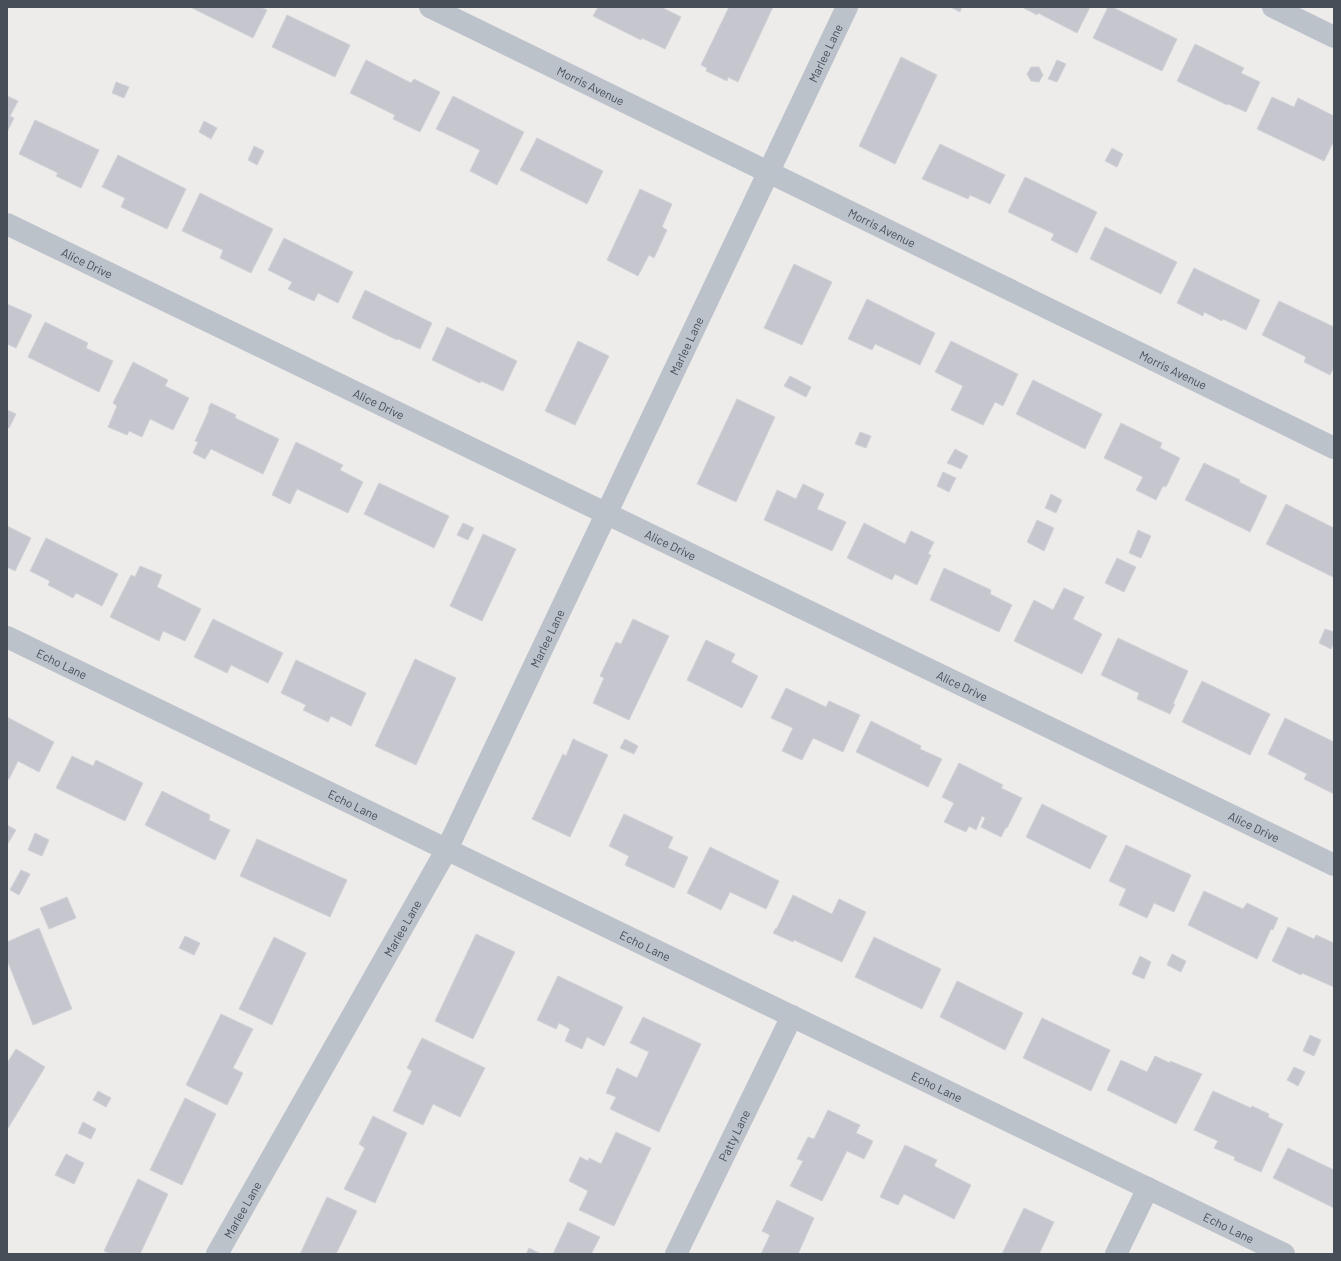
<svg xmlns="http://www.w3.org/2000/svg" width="1341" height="1261" font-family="Barlow,sans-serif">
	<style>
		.building { fill: #c6c7ce; stroke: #d0d2d7 }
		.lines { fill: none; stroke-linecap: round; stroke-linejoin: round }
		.minor { stroke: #bbc2ca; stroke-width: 22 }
		.labels { text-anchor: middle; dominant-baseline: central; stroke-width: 3; stroke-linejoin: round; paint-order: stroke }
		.street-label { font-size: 12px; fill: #464e57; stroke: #fff }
	</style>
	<rect width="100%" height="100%" fill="#eeebeb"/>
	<path class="building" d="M190,7H260L267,10L253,38Z
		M598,7H661L681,17L665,49L642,38L641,40L593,16Z
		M729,7H773L738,82L728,77L727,81L706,71L707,68L701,65Z
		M950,7H962L960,12Z
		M1022,7H1090L1077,33L1038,13L1037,15Z
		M1108,7H1112L1177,39L1162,71L1093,38Z
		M287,15L350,45L335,77L272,47Z
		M1195,44L1244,68L1241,73L1260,82L1246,112L1228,104L1227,105L1177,81Z
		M901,57L937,75L895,164L859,146Z
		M366,60L411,83L414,79L440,92L420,132L393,119L395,115L350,93Z
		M1057,60L1066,64L1057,82L1048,79Z
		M1031,67H1039L1043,75L1039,82L1031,81L1027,74Z
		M116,82L129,87L124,98L112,93Z
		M7,96L18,101L10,116L14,118L7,132Z
		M453,96L524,132L497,185L470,171L480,150L436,129Z
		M1272,97L1294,107L1298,98L1334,116V141L1324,161L1257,129Z
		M35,120L99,150L81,188L56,176L58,173L19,154Z
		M204,121L217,128L211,139L199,132Z
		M537,138L603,171L587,204L520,170Z
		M940,144L1005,175L990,204L970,195L968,199L922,179Z
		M254,146L264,151L257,165L248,160Z
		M1112,148L1123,154L1117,167L1105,161Z
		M118,155L186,189L167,229L121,207L125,198L102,187Z
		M1025,177L1097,212L1077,253L1051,240L1054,234L1008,212Z
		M640,189L672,204L662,227L667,230L654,258L649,255L638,276L607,260Z
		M200,193L273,229L251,273L220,258L223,250L182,231Z
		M1105,227L1177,262L1161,294L1090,259Z
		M284,238L353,272L338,303L318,293L314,301L288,289L292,282L268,270Z
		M794,264L832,282L802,345L764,328Z
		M1194,268L1260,300L1246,330L1223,319L1222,321L1204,312L1203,316L1177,303Z
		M365,290L432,323L420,349L398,339L397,340L352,318Z
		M867,299L935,333L920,365L875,344L872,350L848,339Z
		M1279,301L1334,327V363L1333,366L1334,367L1330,375L1304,362L1306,357L1262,335Z
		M7,304L32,315L16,348L7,344Z
		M45,322L88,343L86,348L113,361L99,392L28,357Z
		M447,327L517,361L503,391L481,381L480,383L432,360Z
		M578,341L609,356L575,425L545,411Z
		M951,341L1018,374L1003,406L995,402L983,425L951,410L963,386L935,372Z
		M133,362L168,380L165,386L189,398L173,430L150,419L142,437L129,431L127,435L108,427L117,406L113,403Z
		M790,376L811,387L806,397L784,386Z
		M1033,380L1102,414L1085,449L1016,414Z
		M737,399L775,417L736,502L697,484Z
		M211,403L236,415L235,418L279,439L263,474L211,449L205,459L193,453L198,442L195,441L209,410L208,409Z
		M7,410L16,414L9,428L7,427Z
		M1121,423L1162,443L1160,448L1180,458L1166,487L1163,486L1156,500L1136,490L1143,477L1104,458Z
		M860,432L871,436L866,448L855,444Z
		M296,442L343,465L340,470L363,482L348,513L297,489L290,504L272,495Z
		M955,449L968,456L961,469L947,463Z
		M1204,463L1240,480L1239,482L1267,496L1250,532L1185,500Z
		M943,472L956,478L949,492L937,486Z
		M379,483L449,516L434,548L364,514Z
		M803,484L824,494L817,509L846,522L832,551L764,520L777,490L796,499Z
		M1051,494L1062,500L1056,513L1045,508Z
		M1286,504L1334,528V575L1333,577L1266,544Z
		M1037,520L1054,528L1044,551L1027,542Z
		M463,523L474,528L468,540L457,535Z
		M864,523L905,544L911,531L934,542L928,554L931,555L917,585L895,574L892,580L847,558Z
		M7,526L31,538L15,571L7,567Z
		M1138,530L1151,536L1141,558L1129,553Z
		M483,534L516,549L482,621L450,606Z
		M46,538L118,574L102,606L76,593L73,598L48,585L50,581L30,571Z
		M1117,558L1136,567L1124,592L1105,583Z
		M140,566L162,575L157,587L201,609L185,641L163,631L159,641L110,617L131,575L135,577Z
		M944,568L991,590L990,594L1012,605L999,632L930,600Z
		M1064,588L1084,597L1073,619L1102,634L1082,674L1014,641L1034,600L1053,610Z
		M213,619L283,653L268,683L231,665L227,673L194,657Z
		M633,619L669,636L629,720L593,703L604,678L600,676L616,642L621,644Z
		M1325,629L1334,632V643L1331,649L1319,643Z
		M1118,638L1188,671L1173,704H1175L1170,714L1137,699L1139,693L1101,675Z
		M706,640L735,654L731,662L758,676L742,708L687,680Z
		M415,659L456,678L416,765L375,746Z
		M296,660L366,693L351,726L331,716L328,722L303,710L306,705L281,693Z
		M1202,681L1270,714L1250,755L1182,722Z
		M786,688L826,707L829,701L860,715L843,752L813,738L802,760L782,751L793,728L771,718Z
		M7,717L54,742L39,772L18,761L9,779H7Z
		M1285,718L1334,742V794L1304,779L1307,774L1268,754Z
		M871,721L921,746L920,749L942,759L928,787L856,752Z
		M573,739L608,755L570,837L532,819L563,754L566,756Z
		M625,739L638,746L634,754L620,748Z
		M72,756L93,766L96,760L143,783L125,821L56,788Z
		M959,763L1003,785L1001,788L1022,798L1007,828L1006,827L1001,837L981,827L985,818L982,816L976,830L969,826L966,832L944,822L954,803L942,797Z
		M162,791L210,815L209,820L230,830L215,860L145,825Z
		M1042,804L1107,836L1090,869L1026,837Z
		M624,814L673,837L668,848L688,857L674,888L625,865L629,856L609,846Z
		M7,825L16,830L7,845Z
		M35,833L49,840L42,856L28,850Z
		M257,839L347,880L330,917L240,876Z
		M1126,845L1191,875L1174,912L1154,903L1147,918L1119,905L1126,889L1109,881Z
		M710,847L779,881L766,909L730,892L721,910L687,893Z
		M21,870L30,874L19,895L10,890Z
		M1204,891L1243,909L1247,903L1278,918L1273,930L1271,929L1257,959L1188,925Z
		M793,895L832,914L839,899L866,912L842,962L794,940L793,942L773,933L776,928H777Z
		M67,897L76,918L49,929L40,908Z
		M1288,927L1314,939L1316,935L1334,943V987L1302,973L1301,975L1272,961Z
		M39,928L72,1009L33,1025L7,960V942Z
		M476,934L515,952L473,1039L435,1021Z
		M185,936L200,943L194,955L179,948Z
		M274,937L306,953L272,1025L239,1009Z
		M874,937L941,969L922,1009L855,977Z
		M1172,954L1186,961L1181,972L1167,965Z
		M1140,956L1151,962L1144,979L1132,974Z
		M558,976L623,1007L604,1046L587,1037L582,1049L565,1041L570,1029L559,1023L556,1029L537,1020Z
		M957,981L1023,1013L1005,1050L940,1017Z
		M221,1014L253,1029L233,1068L243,1073L227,1105L186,1085Z
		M643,1017L701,1044L659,1132L610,1109L616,1097L606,1093L617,1068L637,1078L649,1052L630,1043Z
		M1042,1018L1110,1050L1091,1091L1023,1058Z
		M1310,1035L1321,1040L1314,1056L1303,1051Z
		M422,1038L485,1068L460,1117L433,1104L423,1125L393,1111L412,1071L407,1068Z
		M16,1049L45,1067L7,1130V1063Z
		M1155,1056L1170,1063V1061L1202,1074L1176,1124L1107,1090L1121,1060L1147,1072Z
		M1294,1067L1305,1072L1298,1086L1287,1080Z
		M98,1091L111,1098L106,1107L93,1100Z
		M1213,1091L1251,1108L1252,1106L1269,1114L1268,1117L1283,1124L1261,1172L1234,1160L1235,1157L1214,1148L1218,1141L1194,1130Z
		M185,1098L216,1114L182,1185L150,1170Z
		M828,1110L860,1125L856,1133L873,1141L864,1159L847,1151L822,1201L790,1186L803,1161L797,1159L808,1137L814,1139Z
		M373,1116L407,1133L375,1203L344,1189L365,1148L359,1144Z
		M83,1122L96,1129L91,1139L78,1133Z
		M616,1132L651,1148L614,1226L579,1210L588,1191L569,1181L580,1157L588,1161L589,1158L601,1164Z
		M905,1145L937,1160L934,1166L971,1185L954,1219L904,1194L898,1205L880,1197Z
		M1288,1148L1334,1170V1208L1273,1178Z
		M66,1154L84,1163L74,1184L55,1175Z
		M138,1179L168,1194L140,1254H111L104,1251Z
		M327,1197L357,1211L336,1254H300Z
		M777,1200L814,1218L798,1254H761L770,1235L762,1231Z
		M1024,1208L1054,1222L1039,1254H1002Z
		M568,1222L600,1237L591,1254H553Z
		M529,1248L541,1254H526Z"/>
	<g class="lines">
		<g class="minor">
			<path id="s1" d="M430,7L1334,448"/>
			<path d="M1273,7L1334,37"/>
			<path id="s2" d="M7,224L1334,865"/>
			<path id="s3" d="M7,637L1284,1254"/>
			<path id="s4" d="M217,1254L447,849L847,7"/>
			<path id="s5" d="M676,1254L792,1016"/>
			<path d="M1116,1254L1148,1188"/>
		</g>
	</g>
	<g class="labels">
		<g class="street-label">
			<text stroke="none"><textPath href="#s4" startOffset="1347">Marlee Lane</textPath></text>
			<text stroke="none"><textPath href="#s1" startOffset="179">Morris Avenue</textPath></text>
			<text stroke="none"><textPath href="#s1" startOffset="503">Morris Avenue</textPath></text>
			<text stroke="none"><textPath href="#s2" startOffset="89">Alice Drive</textPath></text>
			<text stroke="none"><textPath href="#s4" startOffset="1023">Marlee Lane</textPath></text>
			<text stroke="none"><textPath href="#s1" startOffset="827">Morris Avenue</textPath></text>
			<text stroke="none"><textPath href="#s2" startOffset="413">Alice Drive</textPath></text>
			<text stroke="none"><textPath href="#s2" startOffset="737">Alice Drive</textPath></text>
			<text stroke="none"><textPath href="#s4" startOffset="699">Marlee Lane</textPath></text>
			<text stroke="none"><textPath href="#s3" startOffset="61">Echo Lane</textPath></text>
			<text stroke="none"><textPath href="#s2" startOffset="1061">Alice Drive</textPath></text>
			<text stroke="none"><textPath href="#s3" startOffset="385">Echo Lane</textPath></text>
			<text stroke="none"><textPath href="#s2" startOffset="1385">Alice Drive</textPath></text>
			<text stroke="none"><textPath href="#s4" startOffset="375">Marlee Lane</textPath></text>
			<text stroke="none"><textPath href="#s3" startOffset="709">Echo Lane</textPath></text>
			<text stroke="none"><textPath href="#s3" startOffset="1033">Echo Lane</textPath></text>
			<text stroke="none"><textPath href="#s5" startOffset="132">Patty Lane</textPath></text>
			<text stroke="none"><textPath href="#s4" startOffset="51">Marlee Lane</textPath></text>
			<text stroke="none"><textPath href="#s3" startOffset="1357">Echo Lane</textPath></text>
		</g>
	</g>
	<rect width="1341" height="1261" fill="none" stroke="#464e57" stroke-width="16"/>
</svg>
